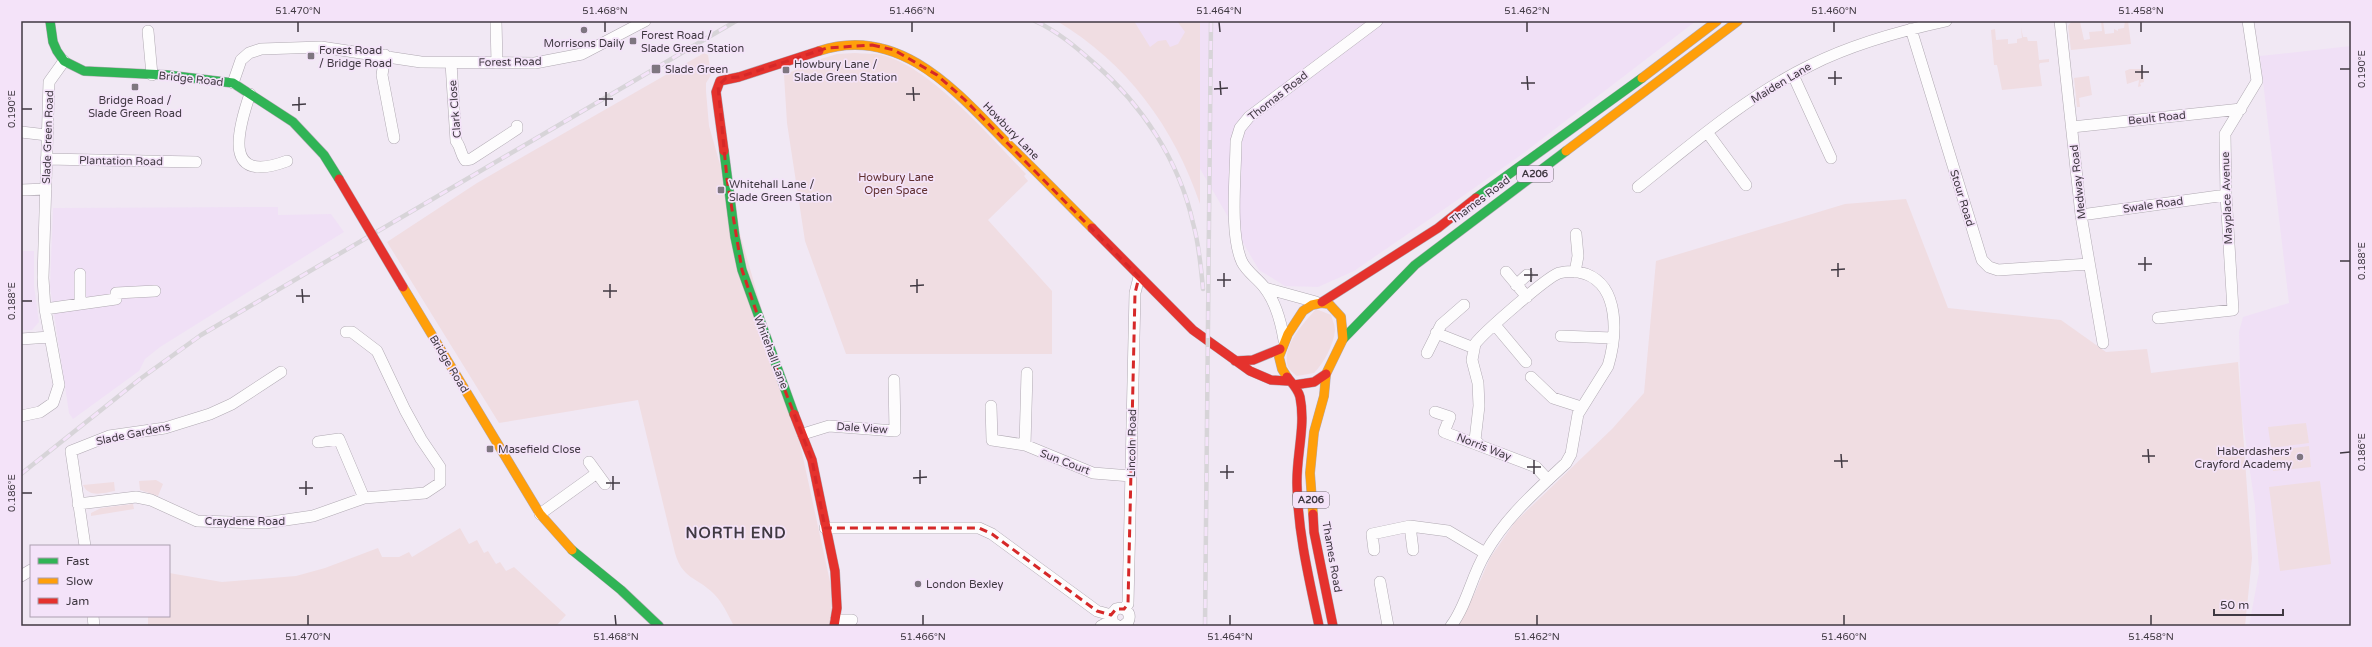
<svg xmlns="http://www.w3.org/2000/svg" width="2372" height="647" font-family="'Varela Round',sans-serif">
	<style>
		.built { fill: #f0e0f6 }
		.green { fill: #f0dde2 }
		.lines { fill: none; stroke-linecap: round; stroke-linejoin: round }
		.street-casing { stroke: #b0a9b2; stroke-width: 12 }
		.fast-casing { stroke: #b0a9b2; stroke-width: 10 }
		.slow-casing { stroke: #b0a9b2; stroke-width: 10 }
		.jam-casing { stroke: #b0a9b2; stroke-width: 10 }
		.street { stroke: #fdfcfd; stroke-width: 11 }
		.fast { stroke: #30b455; stroke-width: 9 }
		.slow { stroke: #ff9f0a; stroke-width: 9 }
		.jam { stroke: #e5322d; stroke-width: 9 }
		.rail-casing { stroke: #d7d4d8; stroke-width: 4.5 }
		.rail { stroke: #f4e3f9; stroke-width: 3; stroke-dasharray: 9; stroke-linecap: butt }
		.jam-bridge-casing { stroke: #b0a9b2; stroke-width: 10; stroke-linecap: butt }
		.jam-bridge { stroke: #e5322d; stroke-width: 9 }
		.marked { fill: none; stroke: #d62828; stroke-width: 3; stroke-dasharray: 8 5; stroke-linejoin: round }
		.ticks { fill: none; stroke: #403942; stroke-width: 1.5 }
		.poi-dot { fill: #7e7680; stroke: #f4e3f9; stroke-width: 1.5 }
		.labels { text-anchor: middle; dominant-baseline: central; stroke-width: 3.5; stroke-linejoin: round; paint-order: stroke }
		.shield { fill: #f4e3f9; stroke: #766c79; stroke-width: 1 }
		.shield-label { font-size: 10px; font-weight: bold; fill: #403942 }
		.poi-label { font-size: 11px; fill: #403942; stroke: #f4e3f9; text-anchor: start }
		.street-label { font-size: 11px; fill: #403942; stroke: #f4e3f9 }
		.park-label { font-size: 11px; fill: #602f2f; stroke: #f4e3f9 }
		.district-label { font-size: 15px; font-weight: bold; letter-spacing: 1px; fill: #403942; stroke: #f4e3f9 }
		.neatline { fill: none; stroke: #403942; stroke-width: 1.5 }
		.ticks-label { font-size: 10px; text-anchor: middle; fill: #403942 }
	</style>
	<rect width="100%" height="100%" fill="#f1e8f4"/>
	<path class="built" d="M1114,21H1696L1521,155L1453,203L1354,271L1318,287L1285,286L1259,270Z
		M2351,46V626H2249L2259,572L2255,506L2241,409L2239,332L2243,317L2289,303L2260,56Z
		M278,207V215L331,214L344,232L160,347L145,359L139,371L73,419L69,413L50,287L53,208Z
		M21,251H34V286L39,322L32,330H21Z"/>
	<path class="green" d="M1057,21H1134L1150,47L1158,41L1166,40L1170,47L1178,44L1185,32L1177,21H1200V204C1174,127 1127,63 1057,21Z
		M2072,21H2084L2080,22L2084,40L2090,39L2089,32L2102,31L2101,21H2103L2105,34L2114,33V29L2118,31V29L2124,28L2125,21H2128L2131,44L2071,50L2068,26Z
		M2021,27L2023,37H2027L2028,41H2037L2039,60L2049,59V62L2040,63L2039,65L2042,86L2002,90L1997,65H1994L1991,30L1995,29L1996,40L2008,39V44L2017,43V39L2022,38Z
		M704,53L708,55L711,75L706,83V91L709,126L799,439L834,600L830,626H734C728,615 723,603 714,594C696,576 683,580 675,553L638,400L499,423L387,242L477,183Z
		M855,53C864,54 874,53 882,55C931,67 991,138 1026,174L1024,176L1028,181L988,220L1052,291V354H846L805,241L787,123L784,75L798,69V66L837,54Z
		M2130,69H2143L2144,82L2140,83L2141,86L2138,87L2139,80L2127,84L2125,71Z
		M2089,76L2092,95L2079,98L2080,107H2077L2074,78Z
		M1906,199L1948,308L2061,320L2106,352L2147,349L2151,373L2238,362L2252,558L2245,626H1454L1474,595L1490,558L1515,522L1612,429L1644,393L1656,261L1845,204Z
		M1316,309L1331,315C1332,319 1335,325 1335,330C1334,344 1324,363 1314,373L1297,376C1294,374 1290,370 1288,367C1281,346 1304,323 1316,309Z
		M2306,423L2309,443L2271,448L2268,427Z
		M2309,446L2311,467L2273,471L2271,451Z
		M156,480L163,484L158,496L140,490L139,481Z
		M2320,481L2331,564L2280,571L2269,487Z
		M114,482L115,491C103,493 89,498 83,485Z
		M133,504L134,509L91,516V513L101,508Z
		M460,528L469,544L477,540L484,553L488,551L496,564L500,562L506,571L514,567L566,615L556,626H148V616H169V573L222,582L296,576L325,568L378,548L382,557H399L409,552L412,557Z"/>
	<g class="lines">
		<g class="street-casing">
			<path id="street" d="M496,21L497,63
				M2060,21L2081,215L2103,343
				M1911,29L1982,260L1989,267L1998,270L2089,264
				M148,31L152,75
				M385,55L382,75L394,138
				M451,63L456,141C461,147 460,153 465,160L471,159L517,129V126
				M1793,75L1831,158
				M233,83L241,60L249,53L261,49L321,47L421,62L535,63L582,54L645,21
				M250,94C237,132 223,185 287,161
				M2072,127L2241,109
				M21,132L47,135
				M1707,132L1746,185
				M46,159L196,162
				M1638,187C1693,143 1747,96 1811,65C1853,44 1900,31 1946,21
				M21,190L46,189
				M2081,215L2226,195
				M1506,272L1527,297
				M1575,272L1578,256L1576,234
				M80,274V304
				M1516,285L1527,275
				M1265,288L1316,302
				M45,309L116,299V293L155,291
				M2158,318L2233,310L2226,195L2225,134L2257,81L2248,21
				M1495,325L1526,362
				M1436,333L1474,348
				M1561,336L1612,338
				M21,339L50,337
				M1284,340C1281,322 1276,302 1264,287C1257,278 1247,272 1242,262C1229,234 1236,173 1236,141L1240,128L1249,117L1377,21
				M1427,353L1441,325L1464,305
				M1531,377L1553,398L1581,407
				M991,406L992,440L1025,445L1093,473L1131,476
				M1435,412L1450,417L1444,432L1536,467L1548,480
				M21,416L40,412L53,403L59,385L45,309L43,278L49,82L64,61
				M803,434L829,426L895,431L894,380
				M318,442L339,439L364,498
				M1025,445L1027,373
				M589,462L605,484
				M78,504L136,497L151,500L197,521L265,523L313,516L364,498L425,493L440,483V467L421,439L405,410L377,351L352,332H346
				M540,514L597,473
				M1410,526L1413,550
				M825,528H979L992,534L1097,611L1111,615
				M85,546L71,451L109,436L165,428L210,414L232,404L281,372
				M1374,550L1372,534L1410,526L1448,531L1485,553
				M21,576L31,570
				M1380,582L1388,626
				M1124,609L1128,604L1135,293L1139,277
				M93,616L94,626
				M836,620H852
				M1101,626L1112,620
				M1118,626L1113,623L1111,615L1116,609C1125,606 1132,613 1128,622L1123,626
				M1451,626C1467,605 1471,577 1485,554C1504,519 1537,490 1566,463L1571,454L1578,414L1608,366C1617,336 1620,287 1586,274C1577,271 1567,271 1559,273C1547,277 1484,332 1475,344L1472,360L1478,383L1479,406L1475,440L1480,445"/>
		</g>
		<g class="fast-casing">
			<path id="fast" d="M50,21L53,42L57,51L64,61L84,71L167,75L233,83L293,122L324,155L339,179
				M724,151L735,237L742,270L794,414
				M1476,198L1642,78
				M1343,339L1415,265L1566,151
				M572,550L621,590L659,626"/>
		</g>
		<g class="slow-casing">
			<path id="slow" d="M819,51C899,24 956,91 1006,142C1035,170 1063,199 1092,228
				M1642,78L1717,21
				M1566,151L1738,21
				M403,287L540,514L572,550
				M1287,377L1282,369L1279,357L1288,334L1303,311L1312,305L1321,303L1329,304L1341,317L1343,339L1326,374L1324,396L1314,432L1310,473L1313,514"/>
		</g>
		<g class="jam-casing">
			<path id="jam" d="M724,151L716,92L720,81L739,77L819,51
				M1092,228L1193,330L1250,371L1271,380L1288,381
				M1322,302L1438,228L1476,198
				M1235,361L1253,360L1280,349
				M1287,377C1292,383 1298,389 1300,397C1306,426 1296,456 1297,485C1298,533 1309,579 1319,626
				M1294,385L1314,382L1326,374
				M794,414L812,460L835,571L837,608L834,626
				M1313,514L1314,532L1333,626"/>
		</g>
		<use href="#street" class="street"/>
		<use href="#fast" class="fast"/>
		<use href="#slow" class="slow"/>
		<use href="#jam" class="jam"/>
		<g class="rail-casing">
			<path id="rail" d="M1035,21C1057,31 1076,47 1094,63C1142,105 1179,160 1193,223C1199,244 1201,267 1203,289
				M21,474L140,379L201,335L736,21
				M1205,626L1211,21"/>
		</g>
		<use href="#rail" class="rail"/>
		<g class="jam-bridge-casing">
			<path id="jam-bridge" d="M339,179L403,287"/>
		</g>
		<use href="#jam-bridge" class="jam-bridge"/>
	</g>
	<path class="marked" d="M872,45L894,50L937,75L964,99L1139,277L1135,293L1128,604L1124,609H1116L1111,615L1097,611L992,534L979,528H825L812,460L772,357L742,270L727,179L718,86L726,78L739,77L827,48Z"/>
	<path class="ticks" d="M298,22V32M605,22V32M912,22V32M1219,22L1220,32M1527,22V32M1834,22V32M2141,22V32M2142,65V79M2340,69H2350M1835,71V85M2135,72H2149M1527,76L1528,90M1828,78H1842M1220,81L1221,95M1521,83H1535M913,87L914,101M1214,89L1228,88M606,92V106M906,94H920M299,97V111M599,99H613M292,105L306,104M22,109H32M2145,257V271M2340,261H2350M1838,263V277M2138,264H2152M1531,268V282M1831,270L1845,269M1224,273V287M1524,275H1538M917,279V293M1217,280H1231M610,284V298M910,286L924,285M302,289L303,303M603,291H617M296,296H310M22,301H32M2148,449L2149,463M2340,453L2350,452M1841,454L1842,468M2142,456H2155M1534,460V474M1834,461H1848M1227,465V479M1527,467H1541M920,470V484M1220,472H1234M613,476V490M913,478L927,477M306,481V495M606,483H620M299,488H313M22,493H32M308,615V625M615,615L616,625M923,615V625M1230,615V625M1537,615V625M1844,615V625M2151,615V625"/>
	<g class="poi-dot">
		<circle cx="584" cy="30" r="4"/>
		<rect x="629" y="37" width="8" height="8" rx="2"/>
		<rect x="307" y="52" width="8" height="8" rx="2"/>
		<rect x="651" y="64" width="10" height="10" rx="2"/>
		<rect x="782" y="66" width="8" height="8" rx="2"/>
		<rect x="131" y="83" width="8" height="8" rx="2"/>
		<rect x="717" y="186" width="8" height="8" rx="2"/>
		<rect x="486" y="445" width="8" height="8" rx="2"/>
		<circle cx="2300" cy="457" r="4"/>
		<circle cx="918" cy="584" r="4"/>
	</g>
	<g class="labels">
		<g class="shield">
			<rect x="1517" y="166" width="36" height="16" rx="3"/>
			<rect x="1293" y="492" width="36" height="16" rx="3"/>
		</g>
		<g class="shield-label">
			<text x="1535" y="174">A206</text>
			<text x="1311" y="500">A206</text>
		</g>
		<g class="poi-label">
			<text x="641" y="35">Forest Road /<tspan x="641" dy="13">Slade Green Station</tspan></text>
			<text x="584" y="43" text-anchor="middle">Morrisons Daily</text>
			<text x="319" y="50">Forest Road<tspan x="319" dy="13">/ Bridge Road</tspan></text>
			<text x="794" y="64">Howbury Lane /<tspan x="794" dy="13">Slade Green Station</tspan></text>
			<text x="665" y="69">Slade Green</text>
			<text x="135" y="100" text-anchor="middle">Bridge Road /<tspan x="135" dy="13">Slade Green Road</tspan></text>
			<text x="729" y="184">Whitehall Lane /<tspan x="729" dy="13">Slade Green Station</tspan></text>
			<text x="498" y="449">Masefield Close</text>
			<text x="2292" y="451" text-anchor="end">Haberdashers'<tspan x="2292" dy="13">Crayford Academy</tspan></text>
			<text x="926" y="584">London Bexley</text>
		</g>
		<g class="street-label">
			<text transform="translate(510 62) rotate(-1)">Forest Road</text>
			<text transform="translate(191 79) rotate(6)">Bridge Road</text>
			<text transform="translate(1781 83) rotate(-31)">Maiden Lane</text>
			<text transform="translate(1278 96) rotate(-38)">Thomas Road</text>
			<text transform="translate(455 109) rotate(-95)">Clark Close</text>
			<text transform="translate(2157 118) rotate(-6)">Beult Road</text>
			<text transform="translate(1011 131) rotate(46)">Howbury Lane</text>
			<text transform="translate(48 137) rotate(-88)">Slade Green Road</text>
			<text transform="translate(121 161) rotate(1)">Plantation Road</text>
			<text transform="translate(2078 182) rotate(-96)">Medway Road</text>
			<text transform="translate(1962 198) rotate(73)">Stour Road</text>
			<text transform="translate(2227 198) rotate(-92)">Mayplace Avenue</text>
			<text transform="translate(1480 200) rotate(-37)">Thames Road</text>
			<text transform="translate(2153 205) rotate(-8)">Swale Road</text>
			<text transform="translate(771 352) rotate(69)">Whitehall Lane</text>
			<text transform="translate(449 364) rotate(59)">Bridge Road</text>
			<text transform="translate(862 428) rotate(4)">Dale View</text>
			<text transform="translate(133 434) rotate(-12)">Slade Gardens</text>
			<text transform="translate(1132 443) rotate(-89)">Lincoln Road</text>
			<text transform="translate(1484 447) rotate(21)">Norris Way</text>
			<text transform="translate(1065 462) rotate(21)">Sun Court</text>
			<text x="245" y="521">Craydene Road</text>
			<text transform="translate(1332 557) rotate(80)">Thames Road</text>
		</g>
		<g class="park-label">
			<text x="896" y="177">Howbury Lane<tspan x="896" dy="13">Open Space</tspan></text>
		</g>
		<g class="district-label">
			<text x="736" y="533">NORTH END</text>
		</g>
	</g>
	<rect width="2372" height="647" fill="none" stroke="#f4e3f9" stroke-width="44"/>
	<rect x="30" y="545" width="140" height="72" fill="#f4e3f9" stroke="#ac9fb0"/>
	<rect x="38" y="558" width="20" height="6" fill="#30b455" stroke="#ac9fb0"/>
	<text x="66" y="565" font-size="12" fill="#403942">Fast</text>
	<rect x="38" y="578" width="20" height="6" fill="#ff9f0a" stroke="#ac9fb0"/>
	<text x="66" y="585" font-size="12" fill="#403942">Slow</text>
	<rect x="38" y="598" width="20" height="6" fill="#e5322d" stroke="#ac9fb0"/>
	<text x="66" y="605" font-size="12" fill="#403942">Jam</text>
	<path d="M2214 609v6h69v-6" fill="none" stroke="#403942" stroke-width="2"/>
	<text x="2220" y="609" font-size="12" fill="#403942" stroke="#f4e3f9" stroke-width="3" paint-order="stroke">50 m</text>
	<rect x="22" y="22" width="2328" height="603" class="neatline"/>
	<g class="ticks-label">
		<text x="298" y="14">51.470°N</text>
		<text x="605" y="14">51.468°N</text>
		<text x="912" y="14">51.466°N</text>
		<text x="1219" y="14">51.464°N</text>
		<text x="1527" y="14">51.462°N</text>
		<text x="1834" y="14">51.460°N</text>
		<text x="2141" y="14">51.458°N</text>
		<text transform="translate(2361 69) rotate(-90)" y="4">0.190°E</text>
		<text transform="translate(11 109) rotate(-90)" y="4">0.190°E</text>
		<text transform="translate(2361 261) rotate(-90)" y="4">0.188°E</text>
		<text transform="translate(11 301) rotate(-90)" y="4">0.188°E</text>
		<text transform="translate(2361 452) rotate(-90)" y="4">0.186°E</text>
		<text transform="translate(11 493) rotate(-90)" y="4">0.186°E</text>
		<text x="308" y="640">51.470°N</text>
		<text x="616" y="640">51.468°N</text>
		<text x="923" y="640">51.466°N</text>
		<text x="1230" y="640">51.464°N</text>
		<text x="1537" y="640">51.462°N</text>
		<text x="1844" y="640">51.460°N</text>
		<text x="2151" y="640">51.458°N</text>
	</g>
</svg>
